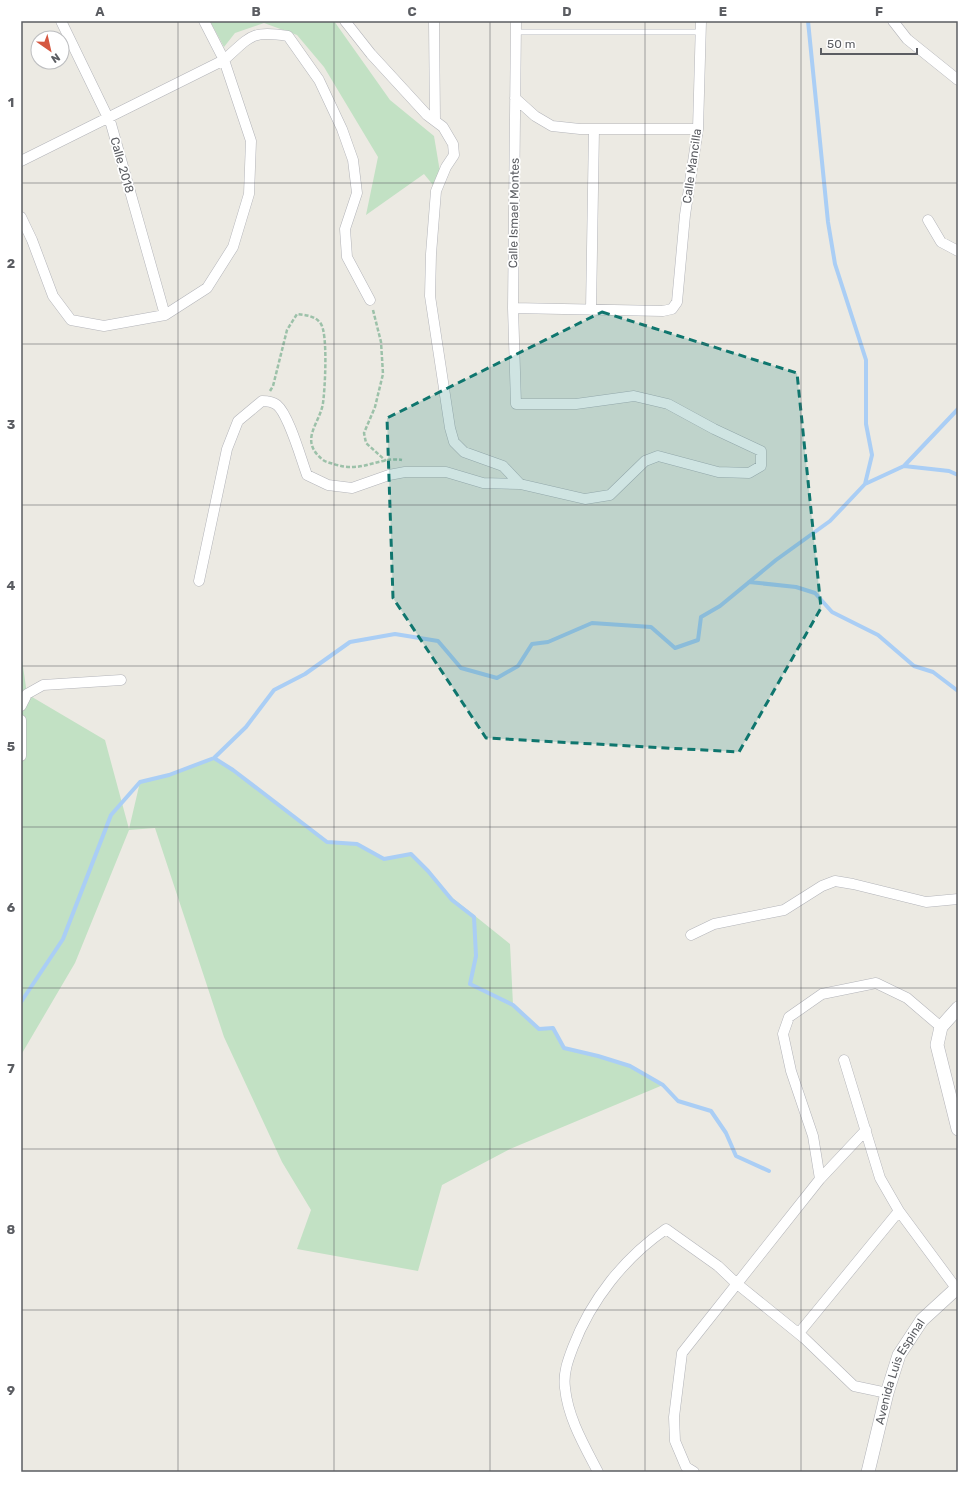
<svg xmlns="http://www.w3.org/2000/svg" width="979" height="1493" font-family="Rubik,sans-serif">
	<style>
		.green { fill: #c2e1c4 }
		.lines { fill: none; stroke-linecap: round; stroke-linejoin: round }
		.stream { stroke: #aacef5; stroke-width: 4 }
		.service-casing { stroke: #b3b4b9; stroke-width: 6 }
		.minor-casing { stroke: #b3b4b9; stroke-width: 11 }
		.tertiary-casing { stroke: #b3b4b9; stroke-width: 14 }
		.path { stroke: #9cc1a9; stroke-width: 2.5; stroke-dasharray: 4 2; stroke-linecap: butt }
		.service { stroke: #fff; stroke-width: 5 }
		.minor { stroke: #fff; stroke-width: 10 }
		.tertiary { stroke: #fff; stroke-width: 13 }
		.marked { fill: #0f766e; fill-opacity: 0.2; stroke: #0f766e; stroke-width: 3; stroke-dasharray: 8 5; stroke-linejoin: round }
		.grid { fill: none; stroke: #5b5d62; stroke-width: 1; stroke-opacity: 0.55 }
		.labels { text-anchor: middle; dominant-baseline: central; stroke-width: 3.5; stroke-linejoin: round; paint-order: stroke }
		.street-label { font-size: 12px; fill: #5b5d62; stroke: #fff }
		.neatline { fill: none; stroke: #5b5d62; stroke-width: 1.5 }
		.grid-label { font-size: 13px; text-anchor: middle; font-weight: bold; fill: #5b5d62 }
	</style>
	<rect width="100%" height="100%" fill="#eceae3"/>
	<path class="green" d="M210,21H334L390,100L434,136L440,172L433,185L424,174L366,215L378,157L324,67L297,35L264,23L235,33L224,47Z
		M21,653L27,694L105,740L129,829L140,782L169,775L214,758L233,770L327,842L357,844L384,859L411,854L444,891L510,944L513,1005L539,1029L553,1028L565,1048L598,1056L630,1066L663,1085L510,1149L442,1185L418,1271L297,1249L311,1210L282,1162L224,1037L155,828L129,830L75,963L21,1055Z"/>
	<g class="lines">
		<path class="stream" d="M904,466L958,409
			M865,484L904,466L949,471L958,475
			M749,582L796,587L815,593L832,612L878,635L914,666L933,672L958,691
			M214,758L233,770L327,842L357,844L384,859L411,854L428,871L452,900L474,917L476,956L470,984L513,1005L539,1029L553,1028L564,1048L598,1056L630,1066L663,1085L678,1101L711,1111L726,1133L736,1156L769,1171
			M21,1002L63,939L111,815L140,782L169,775L214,758L246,727L274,690L305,674L350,642L395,634L438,641L461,668L497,678L518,666L532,644L548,642L592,623L651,627L675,648L698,640L701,617L720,606L776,560L830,521L865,484L872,455L866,424V360L835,264L828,222L808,21"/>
		<g class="service-casing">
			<path id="service" d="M516,32H701"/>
		</g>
		<g class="minor-casing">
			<path id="minor" d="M61,21L111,124L165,315
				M345,21L371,54L427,115L443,127L453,144L454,155L446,167L436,191L431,254L430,296L450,428L454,442L464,452L503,466L520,484L585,499L610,495L645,461L658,456L718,472L749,473L761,466V451L714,429L668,404L634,396L576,404H516L513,308L516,21
				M434,21L435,121
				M893,21L907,39L958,80
				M515,98L535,116L552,126L580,129H698
				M21,161L224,60C251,36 251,30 288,36L319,80L342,129L353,160L357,193L345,229L347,257L370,300
				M21,217L32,240L53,296L71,320L104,326L165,315L207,288L233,247L249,194L251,141L224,60L204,21
				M928,220L941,242L958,251
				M513,308L663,311L672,309L677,302L685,215L698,129L701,21
				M591,310L594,129
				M199,581L227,449L238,421L262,401C268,401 273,402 277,405C289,415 301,459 307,475L328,485L352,488L389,475L405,472H446L483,483L520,484
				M21,706L27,694L43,685L121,680
				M21,720V756
				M691,935L714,924L784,910L822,886L835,881L853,884L926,902L958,899
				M844,1060L880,1178L899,1211L956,1288
				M820,1179L866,1130
				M799,1333L899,1211
				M598,1472C584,1445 568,1418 565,1388C563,1373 568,1360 573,1347C591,1300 624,1258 666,1229L718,1266L736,1283L804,1338L854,1386L887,1393
				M694,1472L686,1467L675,1441L674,1417L682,1353L820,1179L813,1136L791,1071L783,1034L789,1017L822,994L876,983L907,998L941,1027"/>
		</g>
		<g class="tertiary-casing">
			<g id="tertiary">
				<path d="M958,1008L941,1027L937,1045L958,1129"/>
				<path id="s1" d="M868,1472L887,1393L899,1355L922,1320L958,1287"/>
			</g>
		</g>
		<path class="path" d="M373,310L381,342L383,374L375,407L364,433L366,443L386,461
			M270,391L273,386L287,330L297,314C306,315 316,316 321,324C328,335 325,389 323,403C320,424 298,440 323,460C326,462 330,463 334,464C362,474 379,456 402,460"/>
		<use href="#service" class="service"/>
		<use href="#minor" class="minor"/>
		<use href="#tertiary" class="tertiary"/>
	</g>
	<path class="marked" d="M602,312L797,373L821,608L739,752L486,738L393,598L387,418Z"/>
	<path class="grid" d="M178,21V1472M334,21V1472M490,21V1472M645,21V1472M801,21V1472M21,183H958M21,344H958M21,505H958M21,666H958M21,827H958M21,988H958M21,1149H958M21,1310H958"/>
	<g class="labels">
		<g class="street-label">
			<text transform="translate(122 165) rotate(74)">Calle 2018</text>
			<text transform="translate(692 166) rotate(-82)">Calle Mancilla</text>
			<text transform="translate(514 213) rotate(-89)">Calle Ismael Montes</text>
			<text stroke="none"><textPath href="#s1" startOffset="106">Avenida Luis Espinal</textPath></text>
		</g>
	</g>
	<rect width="979" height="1493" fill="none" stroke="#ffffff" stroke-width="44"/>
	<g transform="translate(50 50) rotate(146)"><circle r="19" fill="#ffffff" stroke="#bdbec0"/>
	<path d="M0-3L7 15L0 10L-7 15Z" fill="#d55740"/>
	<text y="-6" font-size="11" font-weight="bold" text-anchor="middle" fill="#5b5d62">N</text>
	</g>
	<path d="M821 48v6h96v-6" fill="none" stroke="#5b5d62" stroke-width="2"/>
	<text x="827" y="48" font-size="12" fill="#5b5d62" stroke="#ffffff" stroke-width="3" paint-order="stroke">50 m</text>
	<rect x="22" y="22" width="935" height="1449" class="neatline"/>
	<g class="grid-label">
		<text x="100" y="16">A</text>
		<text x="256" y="16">B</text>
		<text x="412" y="16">C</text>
		<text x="567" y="16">D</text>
		<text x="723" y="16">E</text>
		<text x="879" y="16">F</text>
		<text x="11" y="107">1</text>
		<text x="11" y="268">2</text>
		<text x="11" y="429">3</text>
		<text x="11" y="590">4</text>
		<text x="11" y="751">5</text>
		<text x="11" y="912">6</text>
		<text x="11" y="1073">7</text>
		<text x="11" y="1234">8</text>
		<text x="11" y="1395">9</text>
	</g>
</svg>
